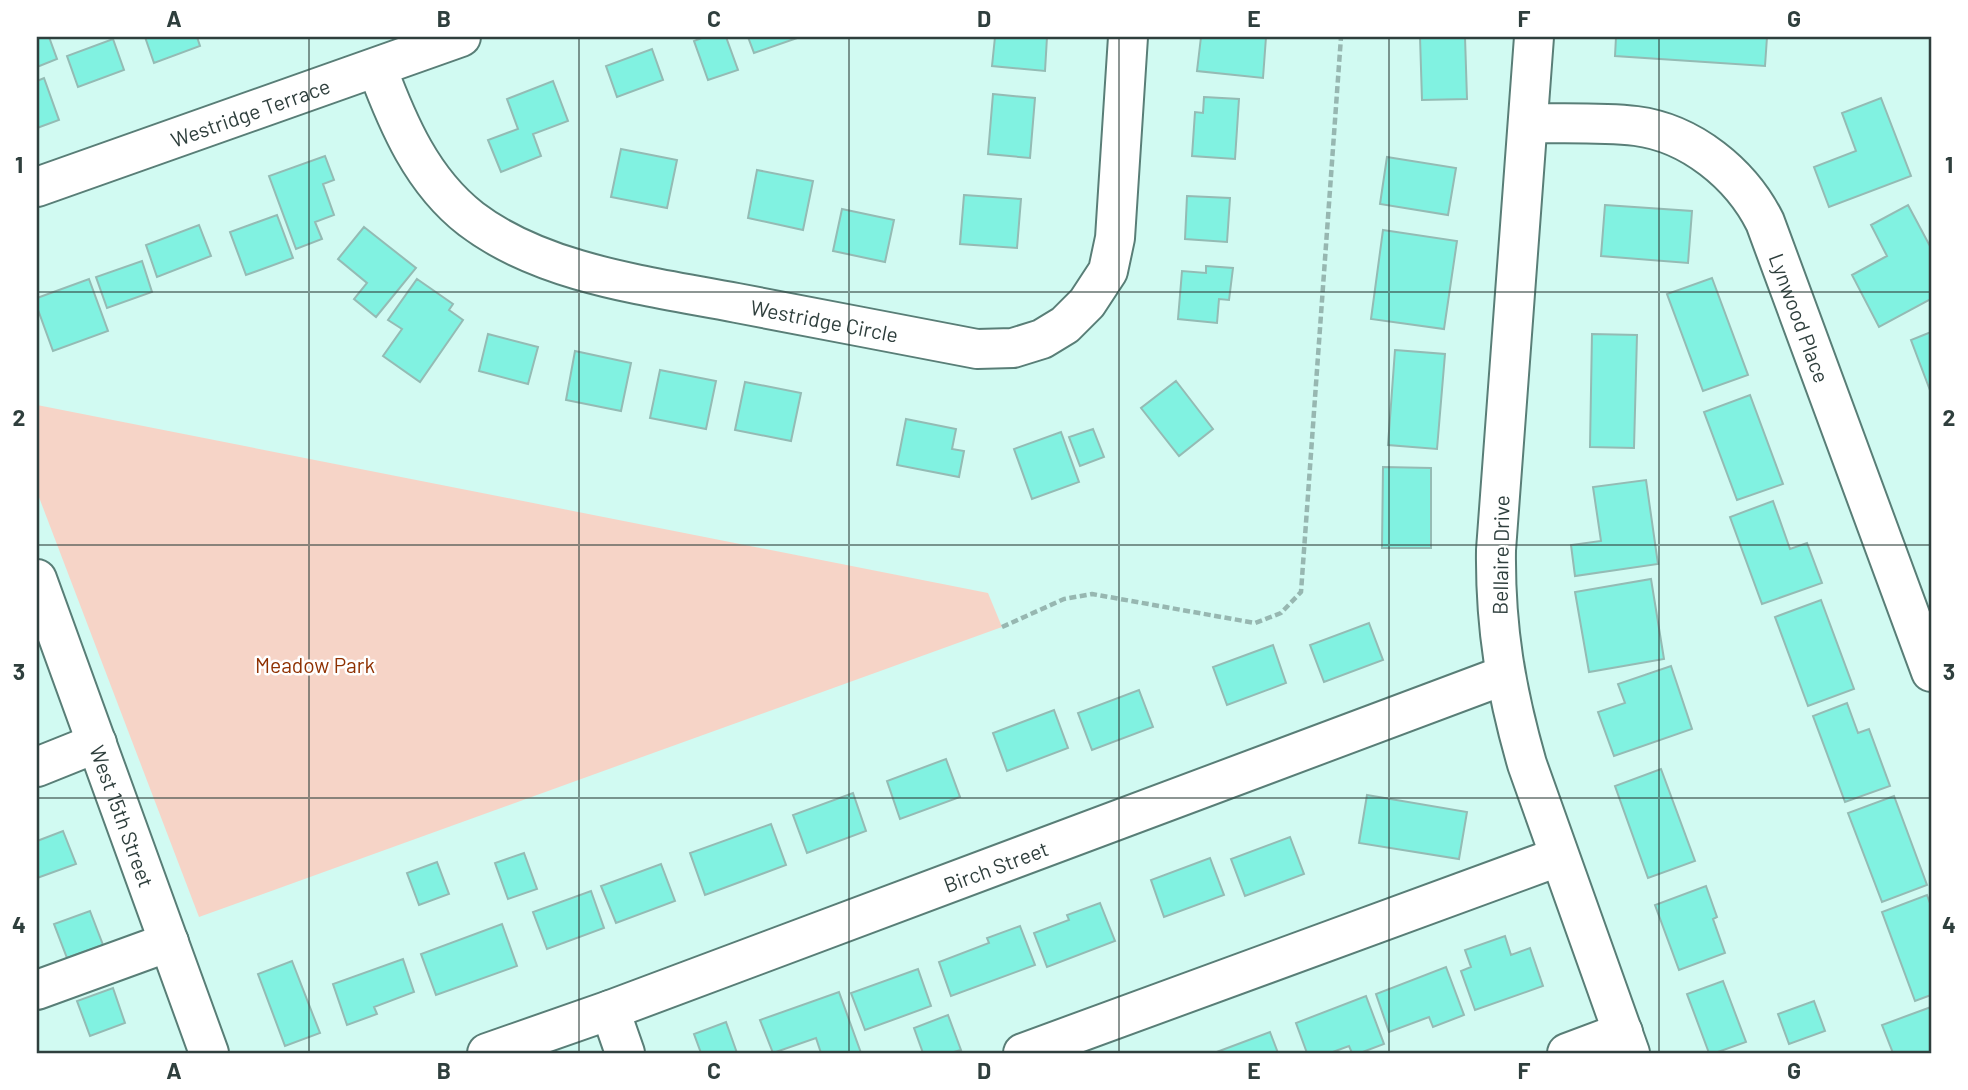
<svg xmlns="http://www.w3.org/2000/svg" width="1968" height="1090" font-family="Barlow,sans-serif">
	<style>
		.green { fill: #f6d4c7 }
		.building { fill: #81f2e1; stroke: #94bbb4; stroke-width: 2 }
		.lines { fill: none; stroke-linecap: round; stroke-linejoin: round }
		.minor-casing { stroke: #597e77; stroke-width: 42 }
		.path { stroke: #97b7b1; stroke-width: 4.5; stroke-dasharray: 7 3.5; stroke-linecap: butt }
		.minor { stroke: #fff; stroke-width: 38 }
		.grid { fill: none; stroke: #2f3f3d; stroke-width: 2; stroke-opacity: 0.55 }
		.labels { text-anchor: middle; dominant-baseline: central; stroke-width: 5; stroke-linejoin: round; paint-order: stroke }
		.street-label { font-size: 21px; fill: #2f3f3d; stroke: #fff }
		.park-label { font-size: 21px; fill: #8f3102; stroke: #fff }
		.neatline { fill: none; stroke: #2f3f3d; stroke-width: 2.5 }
		.grid-label { font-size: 23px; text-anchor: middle; font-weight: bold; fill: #2f3f3d }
	</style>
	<rect width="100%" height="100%" fill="#d1faf2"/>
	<path class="green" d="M37,405L988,593L1002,627L199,917L37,492Z"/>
	<path class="building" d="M37,37H49L57,59L37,67Z
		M145,37H197L200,46L154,63Z
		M704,37H726L738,70L708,80L694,41Z
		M748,37H800L754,53Z
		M995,37H1047L1045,71L992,66Z
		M1201,37H1266L1263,78L1197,71Z
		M1420,37H1465L1467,99L1422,100Z
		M1616,37H1767L1765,66L1615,56Z
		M113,39L124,70L78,87L67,56Z
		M652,49L663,80L617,97L606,66Z
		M44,78L59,120L37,128V81Z
		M553,81L568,121L533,134L541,156L501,172L488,140L518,129L507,99Z
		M993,94L1035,98L1030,158L988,154Z
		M1204,97L1239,99L1235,159L1192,156L1195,112L1203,113Z
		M1881,98L1911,176L1829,207L1814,167L1856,151L1842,113Z
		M621,149L677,160L667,208L611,197Z
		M325,156L334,180L323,184L334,215L315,222L322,239L296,249L269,176Z
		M1387,157L1456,168L1448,215L1380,204Z
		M757,170L813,181L803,230L748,218Z
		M964,195L1021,199L1017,248L960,244Z
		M1187,196L1230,198L1227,242L1185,239Z
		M1605,205L1692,211L1688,263L1601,256Z
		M1908,205L1931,248V299L1879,327L1852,275L1887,256L1871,225Z
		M842,209L894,220L885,262L833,251Z
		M277,215L293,258L246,275L230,232Z
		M199,225L211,256L157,277L146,245Z
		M364,227L416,268L376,317L354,299L367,283L338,259Z
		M1383,230L1457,241L1444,329L1371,319Z
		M142,261L152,292L107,308L96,277Z
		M1206,266L1233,268L1229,300L1219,299L1217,323L1178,319L1182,271L1206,273Z
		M1712,278L1748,375L1703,391L1667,294Z
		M89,279L108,331L53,351L37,307V298Z
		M417,279L453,304L449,310L463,320L420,382L383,356L402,329L388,320Z
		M1931,332V393L1911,340Z
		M488,334L538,347L528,384L479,371Z
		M1592,334L1637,335L1634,448L1590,447Z
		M1395,350L1445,354L1437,449L1388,445Z
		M575,351L631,363L621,411L566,400Z
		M660,370L716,381L706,429L650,418Z
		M1176,381L1213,429L1179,456L1141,408Z
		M745,382L801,393L791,441L735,430Z
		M1750,395L1783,484L1737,500L1704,412Z
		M906,419L956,429L952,449L964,451L959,477L897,465Z
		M1093,429L1104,457L1080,466L1069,437Z
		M1061,432L1079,482L1032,499L1014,449Z
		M1383,467L1431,468V548H1382Z
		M1646,480L1658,564L1575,576L1571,545L1601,541L1593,487Z
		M1773,501L1790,549L1807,543L1822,583L1762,604L1730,517Z
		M1651,579L1664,659L1589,672L1575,592Z
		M1821,600L1854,689L1808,706L1775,617Z
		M1369,623L1383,660L1324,682L1310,645Z
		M1273,645L1286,683L1227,705L1213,667Z
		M1671,666L1692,729L1614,756L1598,712L1625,703L1618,684Z
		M1139,690L1153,727L1092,750L1078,713Z
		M1847,703L1858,733L1869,729L1890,786L1845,802L1813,716Z
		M1054,710L1068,748L1007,771L993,733Z
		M946,759L960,797L900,819L887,781Z
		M1661,769L1695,861L1648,878L1615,786Z
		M853,793L866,831L807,853L793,815Z
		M1367,795L1467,812L1459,859L1359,843Z
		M1894,796L1927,885L1882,902L1848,813Z
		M771,824L786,865L705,895L690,853Z
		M63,831L76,864L37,878V841Z
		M1290,837L1304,874L1245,896L1231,859Z
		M524,853L537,889L508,899L495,863Z
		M1210,858L1224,895L1164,917L1151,880Z
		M437,862L449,894L419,905L407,873Z
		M661,864L675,901L616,923L601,886Z
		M1706,886L1717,917L1713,919L1725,953L1679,970L1655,905Z
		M591,891L604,928L547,949L533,912Z
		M1927,895L1931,906V995L1915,1001L1882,912Z
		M1100,903L1115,941L1047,967L1034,933L1069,920L1067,915Z
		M90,911L103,945L67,958L54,924Z
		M502,924L517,966L436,995L421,954Z
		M1020,926L1035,965L951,996L939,962L989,943L987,938Z
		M1505,936L1511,955L1530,948L1543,986L1475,1010L1461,971L1471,967L1465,950Z
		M403,959L414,992L374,1007L377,1014L347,1025L333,984Z
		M292,961L320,1033L285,1046L258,974Z
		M1446,967L1464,1015L1433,1027L1429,1017L1389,1032L1376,994Z
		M918,969L931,1006L865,1030L851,993Z
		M1723,981L1746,1042L1715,1053H1709L1687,994Z
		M113,988L125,1023L90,1036L77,1001Z
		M839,992L861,1053H821L816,1038L773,1053L760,1020Z
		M1366,996L1384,1044L1360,1053H1352L1349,1046L1330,1053H1307L1296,1023Z
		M1814,1001L1825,1031L1789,1044L1778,1014Z
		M1931,1007V1053H1893L1882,1025Z
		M948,1015L961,1050L950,1053H923L914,1028Z
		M726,1022L737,1053H701L694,1034Z
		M1270,1032L1278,1053H1214Z"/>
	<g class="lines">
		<g class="minor-casing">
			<g id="minor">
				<path d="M1534,37L1496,550C1495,627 1506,691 1527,764L1630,1053"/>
				<path id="s1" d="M377,68C398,124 422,181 471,219C543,274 649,286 737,303C817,318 897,334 977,349L1013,348L1042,339L1065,325L1087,303L1108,271L1115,238L1128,37"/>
				<path id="s2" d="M1529,123C1564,124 1601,122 1636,126C1691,133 1741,174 1765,222L1931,672"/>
				<path id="s3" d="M37,187L461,37"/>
				<path id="s4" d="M37,579L209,1053"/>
				<path d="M37,767L97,743"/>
				<path d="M37,990L169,942"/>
				<path d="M610,1010L625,1053"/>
				<path id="s5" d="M487,1053L610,1010L1505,675"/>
				<path d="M1023,1053L1558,857"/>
				<path d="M1567,1053L1623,1032"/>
			</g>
		</g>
		<path class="path" d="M1002,627L1064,599L1092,594L1255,623L1281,613L1301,592L1341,37"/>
		<use href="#minor" class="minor"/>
	</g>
	<path class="grid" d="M309,37V1053M579,37V1053M849,37V1053M1119,37V1053M1389,37V1053M1659,37V1053M37,292H1931M37,545H1931M37,798H1931"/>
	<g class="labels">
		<g class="street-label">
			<text stroke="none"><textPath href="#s3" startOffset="226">Westridge Terrace</textPath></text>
			<text stroke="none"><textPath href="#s2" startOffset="376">Lynwood Place</textPath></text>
			<text stroke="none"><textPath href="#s1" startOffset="551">Westridge Circle</textPath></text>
			<text transform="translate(1500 555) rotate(-89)">Bellaire Drive</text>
			<text stroke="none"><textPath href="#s4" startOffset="252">West 15th Street</textPath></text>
			<text stroke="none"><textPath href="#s5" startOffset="542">Birch Street</textPath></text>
		</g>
		<g class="park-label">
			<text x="315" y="664">Meadow Park</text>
		</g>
	</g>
	<rect width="1968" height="1090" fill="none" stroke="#ffffff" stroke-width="77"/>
	<rect x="38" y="38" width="1892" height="1014" class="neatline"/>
	<g class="grid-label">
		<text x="174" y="27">A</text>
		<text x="444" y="27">B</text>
		<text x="714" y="27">C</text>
		<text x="984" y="27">D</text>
		<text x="1254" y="27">E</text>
		<text x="1524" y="27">F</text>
		<text x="1794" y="27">G</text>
		<text x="19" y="173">1</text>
		<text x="1949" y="173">1</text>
		<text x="19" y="426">2</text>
		<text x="1949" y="426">2</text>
		<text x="19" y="680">3</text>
		<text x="1949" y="680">3</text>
		<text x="19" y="933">4</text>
		<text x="1949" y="933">4</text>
		<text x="174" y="1079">A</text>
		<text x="444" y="1079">B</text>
		<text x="714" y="1079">C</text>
		<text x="984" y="1079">D</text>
		<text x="1254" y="1079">E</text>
		<text x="1524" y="1079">F</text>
		<text x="1794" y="1079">G</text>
	</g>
</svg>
